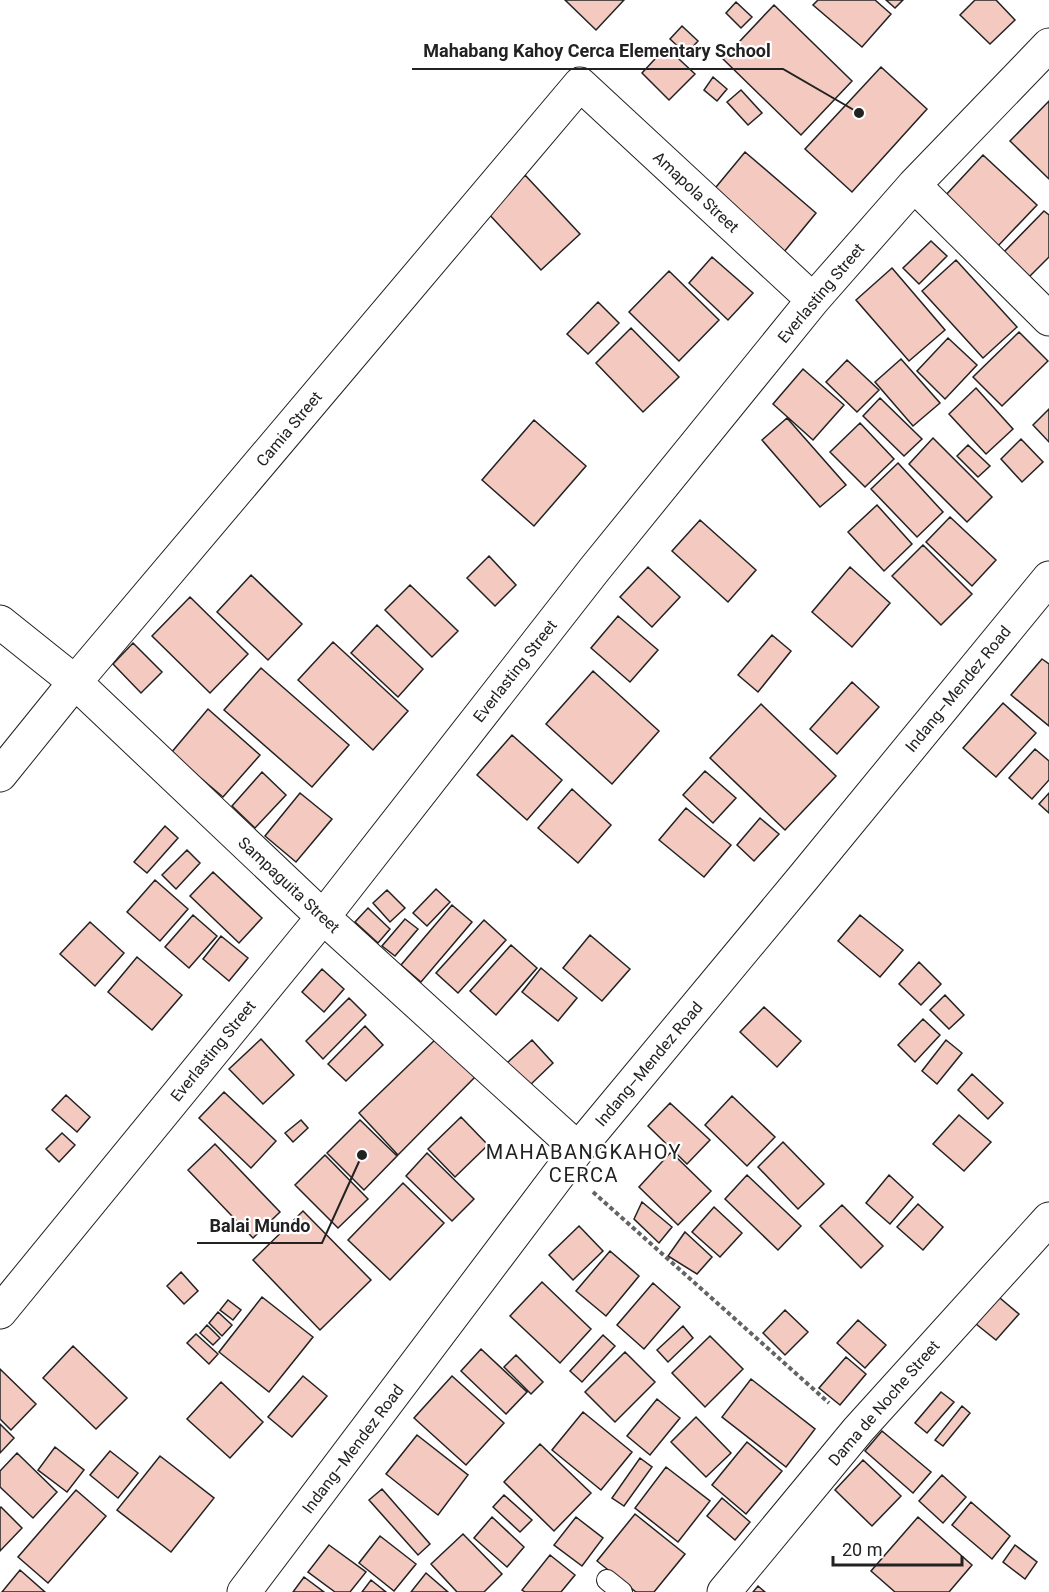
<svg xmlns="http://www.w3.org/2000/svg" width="1049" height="1592" font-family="Roboto,sans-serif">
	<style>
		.building { fill: #f3c9c0; stroke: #222; stroke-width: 1.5 }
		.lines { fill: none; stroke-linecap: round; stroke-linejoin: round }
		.service-casing { stroke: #222; stroke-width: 22 }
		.minor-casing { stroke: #222; stroke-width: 35 }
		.primary-casing { stroke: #222; stroke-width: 35 }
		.path { stroke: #646464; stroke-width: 4; stroke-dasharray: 4.5 3; stroke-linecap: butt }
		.service { stroke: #fff; stroke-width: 20 }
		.minor { stroke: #fff; stroke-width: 33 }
		.primary { stroke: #fff; stroke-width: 33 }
		.labels { text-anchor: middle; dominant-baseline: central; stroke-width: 4.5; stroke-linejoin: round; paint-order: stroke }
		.street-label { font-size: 16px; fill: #222; stroke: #fff }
		.quarter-label { font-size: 20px; letter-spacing: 1.5px; fill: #222; stroke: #fff }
		.leader { fill: none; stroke: #222; stroke-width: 2 }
		.callout-dot { fill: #222; stroke: #fff; stroke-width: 2 }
		.callout-label { font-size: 18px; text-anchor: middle; font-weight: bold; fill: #222; stroke: #fff; stroke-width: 4.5; stroke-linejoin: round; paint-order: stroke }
	</style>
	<rect width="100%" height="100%" fill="#fff"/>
	<path class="building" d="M565,0H624L596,30Z
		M818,0H875L891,14L862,47L813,5Z
		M886,0H903L895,8Z
		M975,0H996L1015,20L990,44L960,15Z
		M736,2L752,17L741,28L726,13Z
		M774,5L852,81L801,135L723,59Z
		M682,26L698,41L686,54L670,39Z
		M666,47L695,74L669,100L642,73Z
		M881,67L927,109L852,192L805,149Z
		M713,77L727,89L717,101L704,90Z
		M741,90L762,113L748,125L727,102Z
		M1049,101V179L1010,141Z
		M745,152L816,213L779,258L707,198Z
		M983,155L1037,205L997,247L944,197Z
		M525,175L580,234L541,270L486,211Z
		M1044,211L1049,215V257L1028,278L1002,254Z
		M931,241L947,256L919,284L903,268Z
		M712,257L753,293L728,320L689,283Z
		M956,260L1017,327L983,358L922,291Z
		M892,268L945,330L909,361L856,300Z
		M669,271L719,320L679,361L629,312Z
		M598,302L619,323L588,354L567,334Z
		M631,328L679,377L643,412L596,363Z
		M1019,332L1048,361L1002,406L973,377Z
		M948,338L977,365L945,399L917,371Z
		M901,359L940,403L913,426L875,382Z
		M847,360L879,390L857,412L826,382Z
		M803,369L844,405L813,440L773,404Z
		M976,388L1013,429L986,454L949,414Z
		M880,398L922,439L904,456L863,416Z
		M1049,409V442L1033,425Z
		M787,418L846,485L820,507L762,440Z
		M534,420L586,466L534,526L482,480Z
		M860,423L894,459L865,487L830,452Z
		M933,438L992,497L967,522L909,464Z
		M1021,439L1043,462L1022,482L1001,459Z
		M968,445L990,466L978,477L957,456Z
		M898,463L943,512L917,537L871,489Z
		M877,505L912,544L884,571L848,532Z
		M950,517L996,560L972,586L926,542Z
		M700,520L756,570L728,602L672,551Z
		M923,545L972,594L941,625L892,576Z
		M489,556L516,585L495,606L467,578Z
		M648,567L680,597L652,627L620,597Z
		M850,567L890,603L852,647L812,612Z
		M251,575L302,624L268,660L217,612Z
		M410,585L458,631L432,657L385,610Z
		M190,597L248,654L210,693L152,636Z
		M618,616L658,650L630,682L591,648Z
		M377,625L423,669L398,697L351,653Z
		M772,635L791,651L758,692L738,675Z
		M333,642L408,711L373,750L298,680Z
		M133,643L162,672L141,693L113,664Z
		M1042,659L1049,664V726L1011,695Z
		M261,668L349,745L312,787L224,710Z
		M593,671L659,731L612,784L546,724Z
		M852,682L879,707L837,754L810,729Z
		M1003,703L1036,733L996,777L963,748Z
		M761,704L836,776L785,830L710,758Z
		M208,709L260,755L223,797L171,753Z
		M512,735L562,780L527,820L477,775Z
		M1035,749L1049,761V780L1032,799L1009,778Z
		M705,771L736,798L713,823L683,795Z
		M262,772L286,795L255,828L232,806Z
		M572,789L611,825L578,863L538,828Z
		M300,793L332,819L296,862L265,836Z
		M1049,793V813L1039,804Z
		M686,808L731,845L704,877L659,840Z
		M760,818L779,834L754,861L737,845Z
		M165,826L178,838L147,873L134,862Z
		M187,850L200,863L176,889L162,875Z
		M213,872L262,918L239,943L190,896Z
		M155,880L188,909L160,941L127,912Z
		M436,889L450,902L427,926L413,913Z
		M387,890L405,908L390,922L373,903Z
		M452,905L472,922L421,982L401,965Z
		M368,908L390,929L378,943L355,922Z
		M193,915L217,936L189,968L165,947Z
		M860,915L903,950L880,977L838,941Z
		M405,919L418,929L395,956L382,946Z
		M484,920L506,940L458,993L436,973Z
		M90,922L124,953L95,986L60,954Z
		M590,935L630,969L602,1001L563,968Z
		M221,936L248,958L229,981L203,959Z
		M511,945L537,968L496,1015L470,991Z
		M137,957L182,995L152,1030L108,992Z
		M919,962L941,984L921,1005L899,984Z
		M541,968L577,998L558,1021L522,992Z
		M322,969L344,989L324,1012L302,992Z
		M945,995L964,1015L949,1029L930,1010Z
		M349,998L366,1015L323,1059L306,1041Z
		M764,1007L801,1041L777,1067L740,1032Z
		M923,1019L940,1035L915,1062L898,1045Z
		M365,1026L383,1045L346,1081L328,1064Z
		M438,1037L477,1075L398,1155L359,1113Z
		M261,1039L294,1075L263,1104L229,1069Z
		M532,1040L553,1063L528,1087L507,1063Z
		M946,1040L962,1053L937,1084L922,1071Z
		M972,1074L1003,1103L988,1119L958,1090Z
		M224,1092L276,1141L251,1168L199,1118Z
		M66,1095L90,1117L77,1132L52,1110Z
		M732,1096L775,1137L747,1166L705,1125Z
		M670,1103L710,1140L687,1164L648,1126Z
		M959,1115L991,1142L964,1171L933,1144Z
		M461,1117L488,1145L455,1177L428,1149Z
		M301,1120L308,1128L293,1142L285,1133Z
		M360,1120L397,1156L364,1190L327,1153Z
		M62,1133L75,1145L59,1162L46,1149Z
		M783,1142L824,1184L798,1209L758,1167Z
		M215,1144L280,1212L253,1238L188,1170Z
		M671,1152L711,1191L678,1225L639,1187Z
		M427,1153L474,1199L452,1221L406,1176Z
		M325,1155L368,1199L338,1228L295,1185Z
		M747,1175L801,1226L778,1250L725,1199Z
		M889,1175L913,1197L890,1224L866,1203Z
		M403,1183L444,1223L390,1280L348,1240Z
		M642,1202L672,1227L659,1243L634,1219Z
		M918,1204L943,1227L923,1250L897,1227Z
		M842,1205L883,1246L861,1268L820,1226Z
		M714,1207L742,1233L720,1257L692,1232Z
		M303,1211L371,1280L320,1330L253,1260Z
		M579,1226L603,1251L573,1280L549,1255Z
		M685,1232L712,1257L697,1274L668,1256Z
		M610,1251L639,1276L606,1316L576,1291Z
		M181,1272L198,1291L184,1304L167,1286Z
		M542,1282L591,1329L560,1363L510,1316Z
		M653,1283L680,1307L644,1349L617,1325Z
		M994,1293L1019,1314L996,1340L971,1320Z
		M262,1297L313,1337L269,1392L219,1352Z
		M228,1300L241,1310L233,1320L220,1310Z
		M785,1310L808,1332L785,1355L763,1333Z
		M218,1312L232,1325L222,1336L209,1323Z
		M858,1320L886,1345L865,1368L837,1343Z
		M207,1325L220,1338L213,1345L200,1333Z
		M683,1326L693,1338L668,1362L657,1350Z
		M196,1334L218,1354L209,1364L187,1343Z
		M603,1335L615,1346L582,1382L570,1371Z
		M710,1336L743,1369L705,1407L672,1373Z
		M73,1346L127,1398L96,1429L43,1378Z
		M481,1349L527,1392L506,1414L461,1371Z
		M625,1352L655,1382L615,1422L585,1392Z
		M516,1355L543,1382L531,1394L504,1367Z
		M846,1357L866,1374L840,1405L819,1388Z
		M0,1369L36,1404L11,1430L0,1419Z
		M303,1376L327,1396L292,1437L268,1417Z
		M452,1376L504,1423L466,1465L414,1418Z
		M751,1379L815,1429L786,1467L722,1417Z
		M221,1382L263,1422L230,1458L187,1419Z
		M941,1392L954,1402L927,1433L915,1423Z
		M657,1399L680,1418L650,1455L627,1436Z
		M962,1406L970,1413L943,1446L935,1440Z
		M583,1412L632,1452L601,1490L552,1450Z
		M696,1417L731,1453L706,1477L671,1442Z
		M0,1424L14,1438L0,1453Z
		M882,1431L931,1472L913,1493L865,1451Z
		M417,1435L468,1475L438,1515L386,1474Z
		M747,1442L782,1471L746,1514L712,1485Z
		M540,1444L591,1493L554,1531L504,1482Z
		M55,1447L84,1470L67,1492L38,1470Z
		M110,1451L138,1473L118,1498L90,1475Z
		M17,1453L57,1492L33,1518L0,1487V1471Z
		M160,1456L214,1498L171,1552L117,1510Z
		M640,1458L652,1467L624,1506L612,1498Z
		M863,1460L901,1496L872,1526L835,1490Z
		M666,1467L710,1501L678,1542L635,1508Z
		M942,1475L966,1497L943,1523L919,1501Z
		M382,1489L430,1544L418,1555L369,1500Z
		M76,1490L106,1516L48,1583L18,1557Z
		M504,1495L532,1520L520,1532L493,1507Z
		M722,1498L750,1522L735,1540L707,1516Z
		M971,1502L1010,1536L992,1559L952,1525Z
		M1,1507L22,1528L0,1551V1508Z
		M635,1514L685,1554L654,1592H636L597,1561Z
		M492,1517L524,1547L507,1567L474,1538Z
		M576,1517L603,1538L582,1566L554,1545Z
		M918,1517L972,1565L949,1592H895L871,1571Z
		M463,1534L502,1574L484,1592H457L431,1564Z
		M380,1536L416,1564L394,1591L359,1563Z
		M329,1545L366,1572L350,1592H335L308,1572Z
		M1015,1545L1037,1562L1025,1579L1003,1562Z
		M550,1555L575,1575L561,1592H525L522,1590Z
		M20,1570L45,1592H2Z
		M426,1573L448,1592H411Z
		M304,1577L324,1592H293Z
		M371,1580L386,1592H362Z
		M758,1586L765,1592H753Z"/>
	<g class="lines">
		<g class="service-casing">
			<path id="service" d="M607,1580L622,1592"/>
		</g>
		<g class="minor-casing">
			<path id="minor" d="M914,185L1049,319
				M0,622L75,682L323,917L578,1149
				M0,775L75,682L580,84L813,300
				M0,1312L323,917L594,570L813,300L914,185L1049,45
				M724,1592L858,1430L1049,1219"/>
		</g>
		<g class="primary-casing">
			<path id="primary" d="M244,1592L578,1149L803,878L1049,578"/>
		</g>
		<path class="path" d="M593,1192L829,1403"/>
		<use href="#service" class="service"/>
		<use href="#minor" class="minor"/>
		<use href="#primary" class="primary"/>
	</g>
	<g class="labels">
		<g class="street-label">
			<text transform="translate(696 192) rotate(43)">Amapola Street</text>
			<text transform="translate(821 293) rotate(-50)">Everlasting Street</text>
			<text transform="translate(289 429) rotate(-50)">Camia Street</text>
			<text transform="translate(515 671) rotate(-52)">Everlasting Street</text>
			<text transform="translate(958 689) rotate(-51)">Indang–Mendez Road</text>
			<text transform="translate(289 885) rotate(43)">Sampaguita Street</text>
			<text transform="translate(213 1051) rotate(-51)">Everlasting Street</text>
			<text transform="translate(649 1064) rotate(-50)">Indang–Mendez Road</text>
			<text transform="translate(884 1403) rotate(-49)">Dama de Noche Street</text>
			<text transform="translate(353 1449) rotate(-53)">Indang–Mendez Road</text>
		</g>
		<g class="quarter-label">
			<text x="584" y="1152">MAHABANGKAHOY<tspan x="584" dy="23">CERCA</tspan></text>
		</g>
	</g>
	<path class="leader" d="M859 113L783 69H412M362 1155L322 1243H197"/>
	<g class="callout-dot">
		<circle cx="859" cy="113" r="6"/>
		<circle cx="362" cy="1155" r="6"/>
	</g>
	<g class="callout-label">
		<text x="597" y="57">Mahabang Kahoy Cerca Elementary School</text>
		<text x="260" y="1232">Balai Mundo</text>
	</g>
	<path d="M833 1556v9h129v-9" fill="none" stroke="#222222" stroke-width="3"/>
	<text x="842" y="1556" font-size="18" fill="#222222" stroke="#ffffff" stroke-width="4.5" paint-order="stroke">20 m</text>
</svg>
